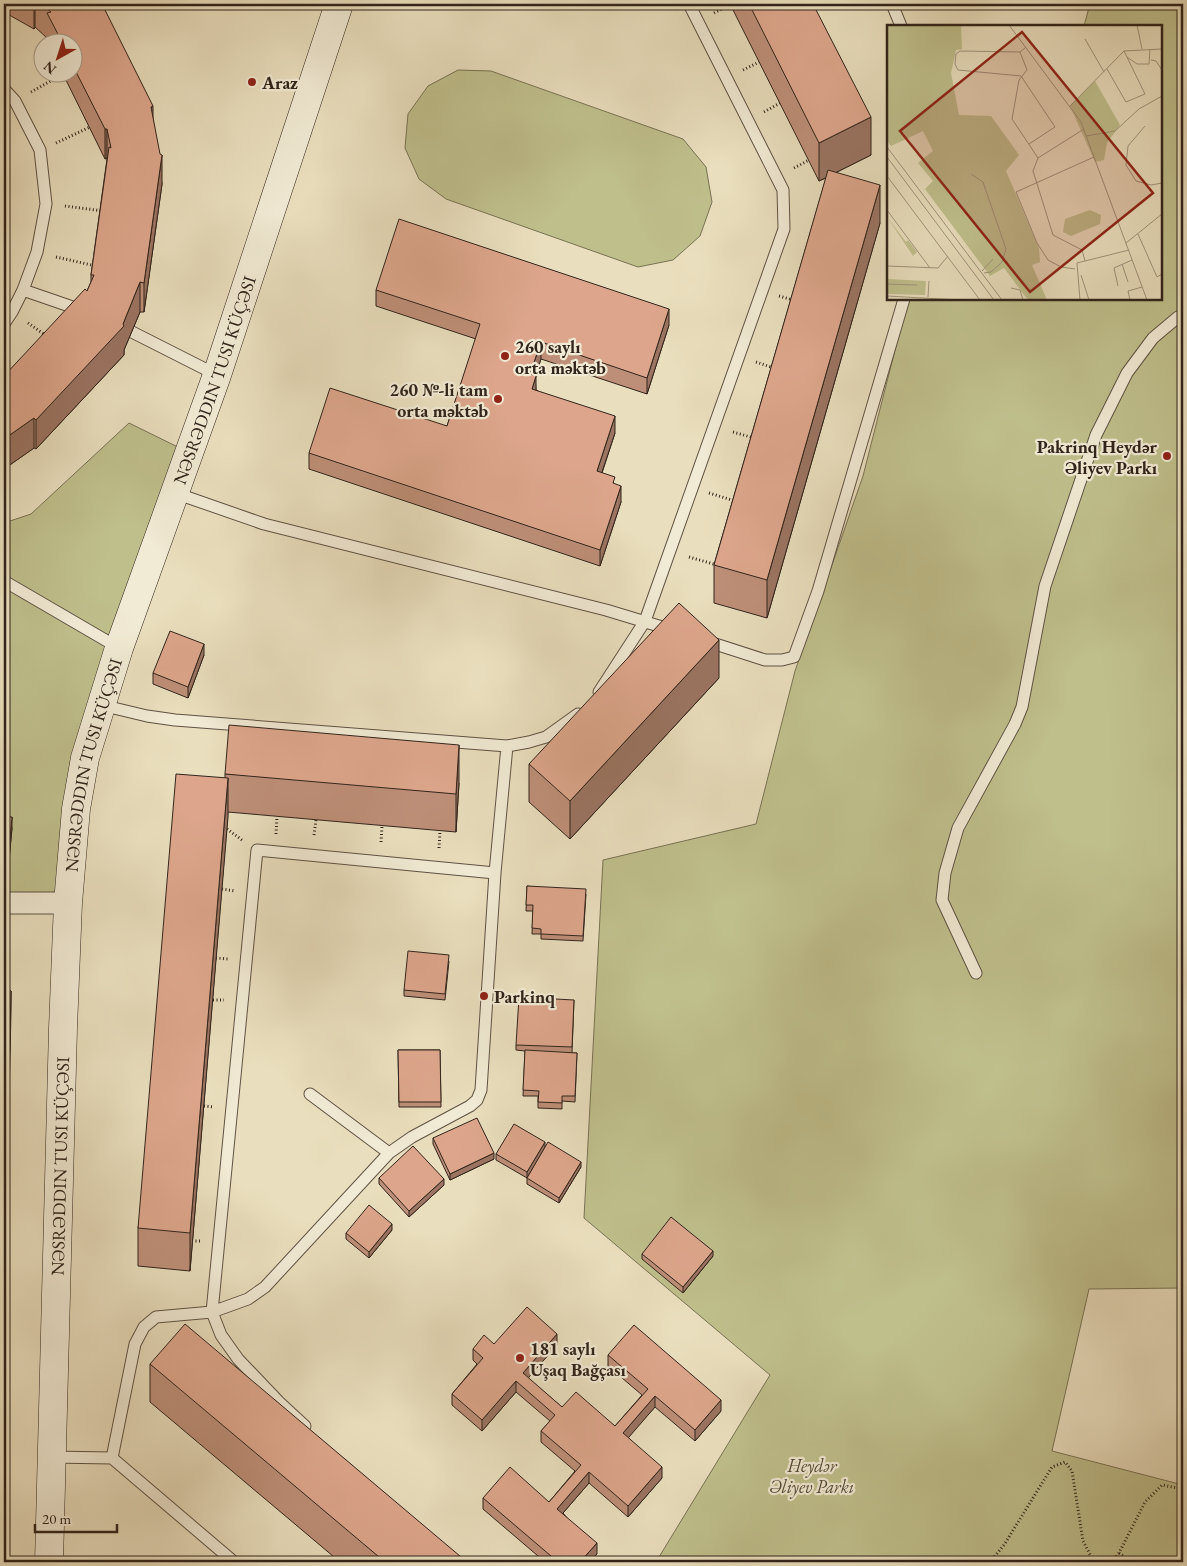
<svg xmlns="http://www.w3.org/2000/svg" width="1187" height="1566" font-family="'EB Garamond',serif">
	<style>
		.green { fill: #bfbf8c; stroke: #787254 }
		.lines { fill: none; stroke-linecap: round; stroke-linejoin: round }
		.service-casing { stroke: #5f5244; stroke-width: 13 }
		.minor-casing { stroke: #5f5244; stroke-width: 23 }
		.secondary-casing { stroke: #31241b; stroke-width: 29 }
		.path { stroke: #31241b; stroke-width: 3; stroke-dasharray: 1 2.5; stroke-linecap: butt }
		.service { stroke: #f1ead4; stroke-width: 11 }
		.minor { stroke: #f1ead4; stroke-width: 21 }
		.secondary { stroke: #f1ead4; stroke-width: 28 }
		.wall { fill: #be8f78; stroke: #31241b }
		.shaded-wall { fill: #9b7462; stroke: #31241b }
		.building { fill: #dda68c; stroke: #31241b }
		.poi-dot { fill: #8f2418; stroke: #f1ead4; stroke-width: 2 }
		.labels { text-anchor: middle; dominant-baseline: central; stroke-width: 4.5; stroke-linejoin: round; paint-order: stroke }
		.poi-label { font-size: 18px; font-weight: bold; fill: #31241b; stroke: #f1ead4; text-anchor: start }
		.street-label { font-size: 18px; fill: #31241b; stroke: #f1ead4 }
		.park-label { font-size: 18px; font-style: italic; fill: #544b37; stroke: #f1ead4 }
		.inset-road { fill: none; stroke: #9f947c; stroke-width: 1 }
		.view { fill: #8f2418; fill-opacity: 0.15; stroke: #8f2418; stroke-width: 2.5 }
		.inset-edge { fill: none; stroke: #31241b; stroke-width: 2.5 }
	</style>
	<rect width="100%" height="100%" fill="#e9debd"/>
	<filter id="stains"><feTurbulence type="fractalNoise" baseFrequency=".004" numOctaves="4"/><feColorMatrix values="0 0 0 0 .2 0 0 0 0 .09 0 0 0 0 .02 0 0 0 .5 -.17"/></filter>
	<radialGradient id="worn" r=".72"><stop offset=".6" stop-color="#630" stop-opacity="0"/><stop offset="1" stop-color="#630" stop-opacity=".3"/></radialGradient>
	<path class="green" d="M1090,4H1183V1288L1089,1289L1052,1451L1183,1485V1562H656L770,1375L584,1218L603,860L756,824L795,671L863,476L908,299H1161V26H1084Z
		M458,70L491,71L683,139L706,167L712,202L700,236L673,260L638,267L446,199L419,179L405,148L408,114L428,86Z
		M129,423L190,453L82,774L68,903H4V523L31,514Z"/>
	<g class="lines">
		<g class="service-casing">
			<path id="service" d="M892,4L901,26
				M4,89L15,101L40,150L46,204L37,252L23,290L12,312L4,324
				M23,290L84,311
				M132,332L217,375
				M175,493L264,524L606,610L672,630
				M4,581L119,648
				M706,641L765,660H782L794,657L818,591L904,299
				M599,692L645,621L784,229L783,190L689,4
				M101,705L147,716L175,720L507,746L529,742L546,737L578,714
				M976,973L942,900L945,873L958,828L1015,724L1022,707L1045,586L1096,435L1127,373L1153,338L1178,317L1183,316
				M310,1094L389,1153
				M305,1426L279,1402L238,1359L221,1335L212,1312L257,850L495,873
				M51,1457L112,1458L135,1344L144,1327L156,1317L212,1312L248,1299L265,1287L389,1153L412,1137L470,1106L477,1100L481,1090L495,873L507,746
				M112,1458L234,1562"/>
		</g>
		<g class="minor-casing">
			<path id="minor" d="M4,903H68"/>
		</g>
		<g class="secondary-casing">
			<g id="secondary">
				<path id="s1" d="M49,1562L63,1028L68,903L76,809L85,758L119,648L217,375L339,4"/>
			</g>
		</g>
		<path class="path" d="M714,13L730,5
			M743,70L759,62
			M31,92L63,74
			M764,112L780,103
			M56,143L90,127
			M794,168L809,160
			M65,206L103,211
			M56,257L96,266
			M779,296L793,300
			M28,323L45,335
			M756,362L774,368
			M733,432L754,438
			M709,493L735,501
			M689,557L717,565
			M227,829L242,840
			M276,834L277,817
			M314,835L316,820
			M381,842L382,826
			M439,848L440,831
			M222,889L235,891
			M216,958L228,959
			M213,1000H224
			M204,1106L214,1107
			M192,1241H201
			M1119,1553L1132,1562
			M990,1562L1004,1545L1052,1467L1065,1462L1072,1471L1083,1541L1094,1562
			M1112,1562L1119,1553L1145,1502L1162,1485L1183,1489"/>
		<use href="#service" class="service"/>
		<use href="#minor" class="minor"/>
		<use href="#secondary" class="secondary"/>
	</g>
	<path class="wall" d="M4,4H102L153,120L162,184L144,312H140L124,350V355L36,449L34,448L4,469V376L87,291L91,282V275L107,159V158L105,159L62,72H72V42H47V38L35,27L34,29L4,12Z
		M730,4H813L871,155L837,172L880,223L767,618L714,603V565L826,178L819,181Z
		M376,290L669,325L647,394L541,359L535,376L536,390L615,433L602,473L615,484L621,502L600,566L309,469V453L447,426L476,339L376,306Z
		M204,655L188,698L153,684V673Z
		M719,678L570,839L529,802V764Z
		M225,774L459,783L456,832L228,812L190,1271L138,1266V1228L225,778Z
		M4,816L12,828L8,870L4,869Z
		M527,886L586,894L583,941L541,939V934H532L533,911H526Z
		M449,961L445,1000L404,996V990Z
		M574,1000L572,1053H577L575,1102L562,1101V1109L538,1108V1096H523L525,1051L516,1050V1045Z
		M398,1050H440L441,1107H399Z
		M433,1138L494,1159L450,1180L433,1144Z
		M545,1148L581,1167L559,1203L527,1184V1178L496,1160V1154Z
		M379,1178L444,1185L409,1217L379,1184Z
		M392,1230L369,1258L346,1239V1233Z
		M642,1254L713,1256L683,1293L642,1259Z
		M494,1344L557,1345L528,1378L562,1407L615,1426L642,1395L608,1366V1355L721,1411L695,1441L655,1407L628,1437L662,1478L628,1517L589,1483L563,1513L597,1554L589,1562H545L483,1509V1498L549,1502L575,1471L541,1442V1431L550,1421L516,1392L482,1431L452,1405V1394L477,1364L473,1360V1349Z
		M150,1364L467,1562H340L150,1402Z"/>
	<path class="shaded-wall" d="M34,4H35V27L34,29Z
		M153,106V135L151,107Z
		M871,117V155L819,181V143Z
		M105,129H107V158L105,159Z
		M162,155V184L144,312V283Z
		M880,185V223L767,618V580Z
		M140,282V312L124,350V355L36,449V420L123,324Z
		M669,309V325L647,394V378Z
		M541,342V359L530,390V374Z
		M536,376V392L532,389Z
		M615,416V433L597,487V471Z
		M34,418V448L4,469V439Z
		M621,486V502L600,566V550Z
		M719,640V678L570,839V801Z
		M204,644V655L188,698V687Z
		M459,745V783L456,832V794Z
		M228,778V817L190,1271V1233Z
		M12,817V828L8,870V859Z
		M11,991V1012L4,1317V1296Z
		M545,1142V1148L527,1178V1172Z
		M494,1153V1159L450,1180V1174Z
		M581,1162V1167L559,1203V1198Z
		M444,1179V1185L409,1217V1211Z
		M392,1224V1230L369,1258V1252Z
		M713,1251V1256L683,1293V1287Z
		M557,1334V1345L523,1384V1373Z
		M516,1381V1392L482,1431V1420Z
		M655,1396V1407L623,1444V1433Z
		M721,1400V1411L695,1441V1430Z
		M662,1467V1478L628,1517V1506Z
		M589,1472V1483L557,1520V1509Z
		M597,1543V1554L589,1562H580Z"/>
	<path class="building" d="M42,4H102L153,106L151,107L160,154L162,155L144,283L140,282L123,324L124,326L36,420L34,418L4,439V376L85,289L87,291L94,275H91L109,147L111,148L107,129H105L72,64V42H62L47,13L51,12Z
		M749,4H813L871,117L819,143Z
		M828,170L880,185L767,580L714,565Z
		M399,219L669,309L647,378L541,342L530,374L536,376L532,389L615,416L597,471L615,477L613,483L621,486L600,550L309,453L330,388L447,426L480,324L376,290Z
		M679,603L719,640L570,801L529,764Z
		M170,631L204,644L188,687L153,673Z
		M229,725L459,745L456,794L225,774Z
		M176,774L228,778L190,1233L138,1228Z
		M4,816L12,817L8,859L4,858Z
		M527,886L586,889L583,936L541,934V929L532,928L533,905H526Z
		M408,951L449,955L445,994L404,990Z
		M4,984L11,991L4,1296Z
		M519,997L574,1000L572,1047L516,1045Z
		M398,1050H440L441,1102H399Z
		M525,1050L577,1053L575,1096H562V1103L538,1102L539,1091L523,1090Z
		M477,1118L494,1153L450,1174L433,1138Z
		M514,1124L545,1142L527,1172L496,1154Z
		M548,1142L581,1162L559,1198L527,1178Z
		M413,1146L444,1179L409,1211L379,1178Z
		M369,1205L392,1224L369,1252L346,1233Z
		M671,1217L713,1251L683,1287L642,1254Z
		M527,1307L557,1334L523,1373L562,1407L576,1392L615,1426L648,1389L608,1355L634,1325L721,1400L695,1430L655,1396L623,1433L662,1467L628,1506L589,1472L557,1509L597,1543L580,1562H558L483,1498L510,1467L549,1502L581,1465L541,1431L555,1415L516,1381L482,1420L452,1394L483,1358L473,1349L484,1335L494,1344Z
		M185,1324L467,1562H385L150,1364Z"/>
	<g class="poi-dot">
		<circle cx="252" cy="82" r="5"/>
		<circle cx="505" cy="356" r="5"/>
		<circle cx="498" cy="399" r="5"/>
		<circle cx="1167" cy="456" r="5"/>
		<circle cx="484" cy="996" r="5"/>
		<circle cx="520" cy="1358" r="5"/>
	</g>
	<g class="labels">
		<g class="poi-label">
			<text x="262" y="82">Araz</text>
			<text x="515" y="346">260 saylı<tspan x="515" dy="21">orta məktəb</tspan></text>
			<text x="488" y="389" text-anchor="end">260 №-li tam<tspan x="488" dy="21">orta məktəb</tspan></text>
			<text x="1157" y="446" text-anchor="end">Pakrinq Heydər<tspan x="1157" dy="21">Əliyev Parkı</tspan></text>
			<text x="494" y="996">Parkinq</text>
			<text x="530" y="1348">181 saylı<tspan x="530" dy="21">Uşaq Bağçası</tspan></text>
		</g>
		<g class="street-label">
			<text stroke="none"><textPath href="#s1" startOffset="1205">NƏSRƏDDIN TUSI KÜÇƏSI</textPath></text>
			<text stroke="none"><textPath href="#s1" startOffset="800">NƏSRƏDDIN TUSI KÜÇƏSI</textPath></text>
			<text stroke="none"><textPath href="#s1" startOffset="396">NƏSRƏDDIN TUSI KÜÇƏSI</textPath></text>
		</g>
		<g class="park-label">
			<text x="812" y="1465">Heydər<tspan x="812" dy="21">Əliyev Parkı</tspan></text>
		</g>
	</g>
	<g transform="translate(887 25)">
		<rect width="275" height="275" fill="#e9debd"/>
		<path d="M0,0H74L75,24L69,25L64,48L72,90L104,91L132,130L119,146L152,223L153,237L145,240L160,275H141L117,243L103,251L38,164L46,156L31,138L46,126L36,106L4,121L0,116ZM208,56L233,100L220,118L217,135L208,137L183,81ZM203,185L214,190L213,199L184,211L176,207L178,194ZM0,192L19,217L21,215L30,227L26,231ZM1,254L39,256L38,270L0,269Z" fill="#bfbf8c"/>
		<path class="inset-road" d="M122,0L194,97L260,275M250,0L255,24M198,14L217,47M139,22L133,27L140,45L132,55L125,94L151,133M133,27L73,26L69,29L68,39L71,45L134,51L168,102L142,119M240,32L250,39H262L263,24M264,35L269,36L275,45M220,44L239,77L258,69L237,26M183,81L237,26L275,24M258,101L241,121L239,140L249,156L264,160L275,158M197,104L151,133L146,146L166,210L195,225L198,236M199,111L228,106L252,84L275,71M0,122L115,275M0,132L107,275M84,149L96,157L119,224L115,237L104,247L97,248M0,151L93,275M0,185L43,243M251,209L270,252L275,249M239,218L275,189M235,239L241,257M0,241L51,243L61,231M188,244L174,242L161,235L150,218L129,167L207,132M95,246L106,234M194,250L202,275M0,259L30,260M231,261L227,243L245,235M124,263L133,265L136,275M0,271L73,275M41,272L42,256M193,275L190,238L242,225M243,275L241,266L255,262"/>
		<path class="view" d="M135,7L266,168L143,267L13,106Z"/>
		<rect width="275" height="275" class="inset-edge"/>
	</g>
	<rect width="1187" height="1566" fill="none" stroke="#e9debd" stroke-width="20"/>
	<rect x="5" y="5" width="1177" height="1556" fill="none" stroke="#31241b" stroke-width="2.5"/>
	<rect x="10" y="10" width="1167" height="1546" fill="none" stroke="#31241b"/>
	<g transform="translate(58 58) rotate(219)"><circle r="24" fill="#f1ead4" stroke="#a49b8a"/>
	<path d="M0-4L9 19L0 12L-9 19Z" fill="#8f2418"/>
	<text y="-8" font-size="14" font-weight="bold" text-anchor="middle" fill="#31241b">N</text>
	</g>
	<path d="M35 1524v8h82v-8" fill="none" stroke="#31241b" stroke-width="2.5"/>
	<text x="42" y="1524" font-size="15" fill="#31241b" stroke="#f1ead4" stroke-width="4" paint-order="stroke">20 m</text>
	<rect width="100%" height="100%" filter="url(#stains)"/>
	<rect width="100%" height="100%" fill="url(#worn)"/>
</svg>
